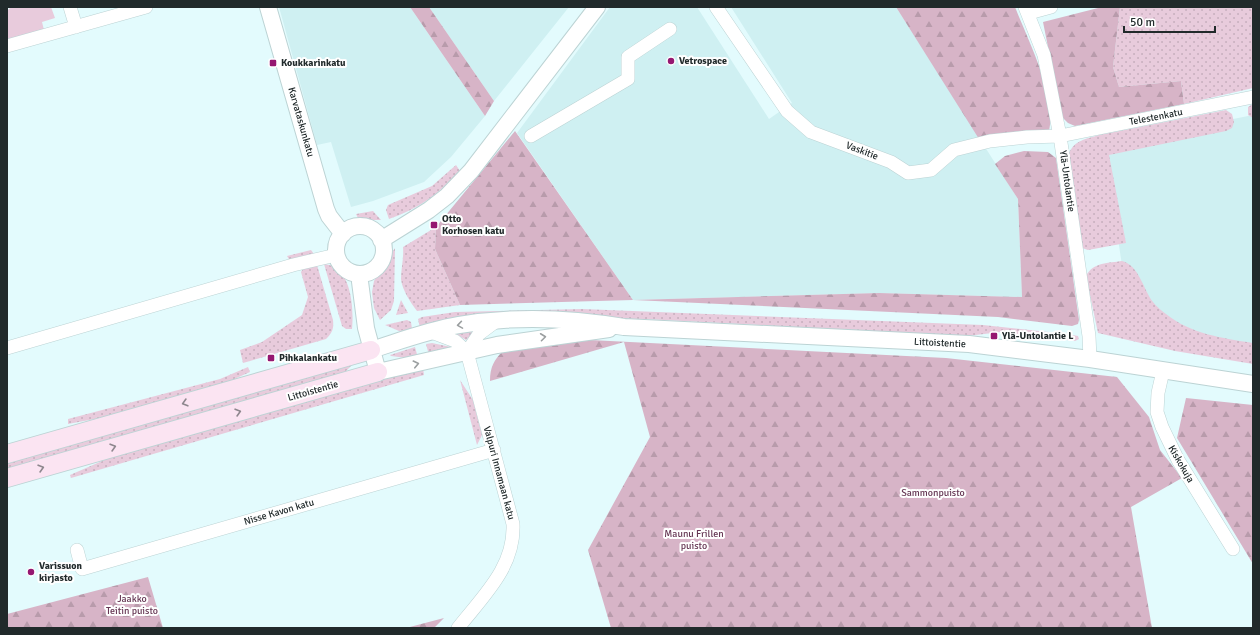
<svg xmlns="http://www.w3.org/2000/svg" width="1260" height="635" font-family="Signika,sans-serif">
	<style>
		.built { fill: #cff0f2 }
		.grass { fill: url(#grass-dots) }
		.forest { fill: url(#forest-firs) }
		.green { fill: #e8cbdc }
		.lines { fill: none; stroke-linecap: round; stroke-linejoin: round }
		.minor-casing { stroke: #bcd3d4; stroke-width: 14 }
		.tertiary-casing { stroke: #bcd3d4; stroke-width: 18 }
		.secondary-casing { stroke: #bcd3d4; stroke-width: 20 }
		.minor { stroke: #fff; stroke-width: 13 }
		.tertiary { stroke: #fff; stroke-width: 16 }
		.secondary { stroke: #fbe4f2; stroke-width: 18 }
		.oneway { stroke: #9b9fa0 }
		.oneway2 { stroke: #8e878e }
		.poi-dot { fill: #951771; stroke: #fff; stroke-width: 1.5 }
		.labels { text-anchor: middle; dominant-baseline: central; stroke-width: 4; stroke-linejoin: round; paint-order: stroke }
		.poi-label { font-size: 10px; font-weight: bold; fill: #212a2b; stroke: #fff; text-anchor: start }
		.street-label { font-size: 10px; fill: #212a2b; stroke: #fff }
		.park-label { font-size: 10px; fill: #653653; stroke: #fff }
	</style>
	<defs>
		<pattern id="grass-dots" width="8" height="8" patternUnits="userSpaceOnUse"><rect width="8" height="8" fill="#e8cbdc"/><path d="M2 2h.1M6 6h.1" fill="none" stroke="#c7aebd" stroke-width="1.8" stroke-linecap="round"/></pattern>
		<pattern id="forest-firs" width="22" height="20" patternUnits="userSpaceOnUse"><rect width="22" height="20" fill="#d7b4c7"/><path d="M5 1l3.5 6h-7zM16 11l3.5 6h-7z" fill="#b89bab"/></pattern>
	</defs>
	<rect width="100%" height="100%" fill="#e3fbfd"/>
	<path class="built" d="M279,7H410L485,116L451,157L424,182L373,201L351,207L331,142L317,145Z
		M429,7H569L494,101Z
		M610,7H697L769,119L792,103L731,7H896L1018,199L1022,297L879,293L633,300L517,133Z
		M1253,115V346L1183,336L1124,279L1104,145Z"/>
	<path class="grass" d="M1120,7H1253V88L1184,104L1181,81L1119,87L1113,67Z
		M1253,104V118L1248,115V107Z
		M1226,110L1232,114L1234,122L1232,128L1226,131L1109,155L1126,243L1088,250L1082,248L1069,153C1075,140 1086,139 1099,135Z
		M456,165L460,171C439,194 418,209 389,219L386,210L388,205L432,186Z
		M373,211L381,220H359L356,214Z
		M436,227L435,249L460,305L417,311C411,303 402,290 401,279C401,268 404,258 403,247Z
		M395,248L394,301L391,310L380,320L374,308L372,292L374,281Z
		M311,250L314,254L290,261L287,256Z
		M1122,261C1139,265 1143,289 1153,302C1156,306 1162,311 1166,314C1191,334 1222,338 1253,343V364L1175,351L1098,333L1086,276C1093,262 1109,263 1122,261Z
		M324,264C352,266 354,309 352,329H346L342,326Z
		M317,265L333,320C334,329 332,333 326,339L243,363L240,350L262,342L302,315L308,297L301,272L303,269Z
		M401,300L408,313L396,315Z
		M582,309L983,325L1067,334L1078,336L1079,339L1075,341L1001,332L967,336L644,319L518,317L420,328L418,319L422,317L455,312Z
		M407,320L411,322L412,329L399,331L385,325Z
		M475,331L466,340L453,332Z
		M432,343L451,347L452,349L429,355L426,344Z
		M415,347L418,358L414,359L391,356L390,355Z
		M354,363L343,374L7,470V462Z
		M248,367L250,372L221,385L127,413L68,424V419L220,379Z
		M423,368L424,375L71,478L70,475L118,454Z
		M460,380L473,400L482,435L477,445Z"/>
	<path class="forest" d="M410,7H429L494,101L485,116Z
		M896,7H1015C1028,40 1057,97 1049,131L979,139Z
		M1102,7H1120L1113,67L1119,87L1181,81L1184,104L1075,126L1068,123L1062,117L1043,22Z
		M515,131L633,300L879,293L1022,297L1018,199L995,164L1005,156L1024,151L1048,152L1056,158L1079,320L1078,324L1072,326L998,317L633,300L460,305L435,249L436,227Z
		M590,340L946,358L1117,377L1149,417L1160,450L1182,478L1131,507L1152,628H611L588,550L650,437L624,342L490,381C490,367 494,360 503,351Z
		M1186,398L1253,405V564L1177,438Z
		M148,577L163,628H7V614Z
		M444,618L434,628H406Z"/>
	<path class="green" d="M11,7H51L55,18L42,22L44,30L7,40V11Z"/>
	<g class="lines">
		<g class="minor-casing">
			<path id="minor" d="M70,7L76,27
				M716,7L787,111L811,132L891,162L908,173L931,170L954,150L990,141L1027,137L1060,136L1253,97
				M1025,7L1044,55L1060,136L1089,336L1090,359
				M1029,13L1051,7
				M7,46L146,7
				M531,136L628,79V57L670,29
				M431,332L455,341L467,352L513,524C515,567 483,596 458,628
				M7,348L293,265L336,255
				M467,352L479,334L495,322
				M1163,371L1158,393L1157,412L1162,427L1178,460L1233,549
				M77,550L82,569L494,450"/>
		</g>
		<g class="tertiary-casing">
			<path id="tertiary" d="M268,7L326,209L329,216L343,234
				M336 250a24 24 0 1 1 48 0a24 24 0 1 1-48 0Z
				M381,240L429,210L447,196L471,171L597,7
				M359,274L366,328L378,372L497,345L609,329
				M371,350C400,341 429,330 459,325C512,316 571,318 624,327L969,344L1090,359L1253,384"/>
		</g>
		<g class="secondary-casing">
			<path id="secondary" d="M7,454L371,350
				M7,478L378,372"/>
		</g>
		<use href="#minor" class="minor"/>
		<use href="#tertiary" class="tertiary"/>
		<use href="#secondary" class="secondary"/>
	</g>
	<defs><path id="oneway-chevron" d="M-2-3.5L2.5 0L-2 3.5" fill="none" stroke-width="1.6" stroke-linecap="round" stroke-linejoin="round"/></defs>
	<g class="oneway">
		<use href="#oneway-chevron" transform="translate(460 325) rotate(171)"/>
		<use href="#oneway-chevron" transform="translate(543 337) rotate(-7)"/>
		<use href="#oneway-chevron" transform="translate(416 364) rotate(-13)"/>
	</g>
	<g class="oneway2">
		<use href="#oneway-chevron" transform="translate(185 403) rotate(164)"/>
		<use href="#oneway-chevron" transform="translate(238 412) rotate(-16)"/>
		<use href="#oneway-chevron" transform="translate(113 447) rotate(-16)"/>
		<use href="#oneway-chevron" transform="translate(41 468) rotate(-16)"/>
	</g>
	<g class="poi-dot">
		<circle cx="671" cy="61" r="4"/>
		<rect x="269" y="59" width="8" height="8" rx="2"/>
		<rect x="430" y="221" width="8" height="8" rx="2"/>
		<rect x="990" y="332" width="8" height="8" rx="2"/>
		<rect x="267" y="354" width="8" height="8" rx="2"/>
		<circle cx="31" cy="572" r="4"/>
	</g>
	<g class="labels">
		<g class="poi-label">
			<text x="679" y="61">Vetrospace</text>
			<text x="281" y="63">Koukkarinkatu</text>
			<text x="442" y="219">Otto<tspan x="442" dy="12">Korhosen katu</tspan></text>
			<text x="1002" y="336">Ylä-Untolantie L</text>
			<text x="279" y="358">Pihkalankatu</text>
			<text x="39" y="566">Varissuon<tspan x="39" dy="12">kirjasto</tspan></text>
		</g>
		<g class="street-label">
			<text transform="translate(1156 117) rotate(-11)">Telestenkatu</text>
			<text transform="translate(301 122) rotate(74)">Karvataskunkatu</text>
			<text transform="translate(862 151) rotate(21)">Vaskitie</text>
			<text transform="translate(1067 181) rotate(82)">Ylä-Untolantie</text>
			<text transform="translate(940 343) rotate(3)">Littoistentie</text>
			<text transform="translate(313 391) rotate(-16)">Littoistentie</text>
			<text transform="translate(1181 464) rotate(60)">Kiskokuja</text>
			<text transform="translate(499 473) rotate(75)">Valpuri Innamaan katu</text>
			<text transform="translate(279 512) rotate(-16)">Nisse Kavon katu</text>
		</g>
		<g class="park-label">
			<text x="933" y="493">Sammonpuisto</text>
			<text x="694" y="534">Maunu Frillen<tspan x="694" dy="12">puisto</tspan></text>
			<text x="132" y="599">Jaakko<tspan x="132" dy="12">Teitin puisto</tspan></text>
		</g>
	</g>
	<rect width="1260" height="635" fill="none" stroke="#212a2b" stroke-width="16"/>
	<path d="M1124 26v6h91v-6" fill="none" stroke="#212a2b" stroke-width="2"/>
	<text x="1130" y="26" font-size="12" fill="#212a2b" stroke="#ffffff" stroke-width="3" paint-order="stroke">50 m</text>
</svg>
